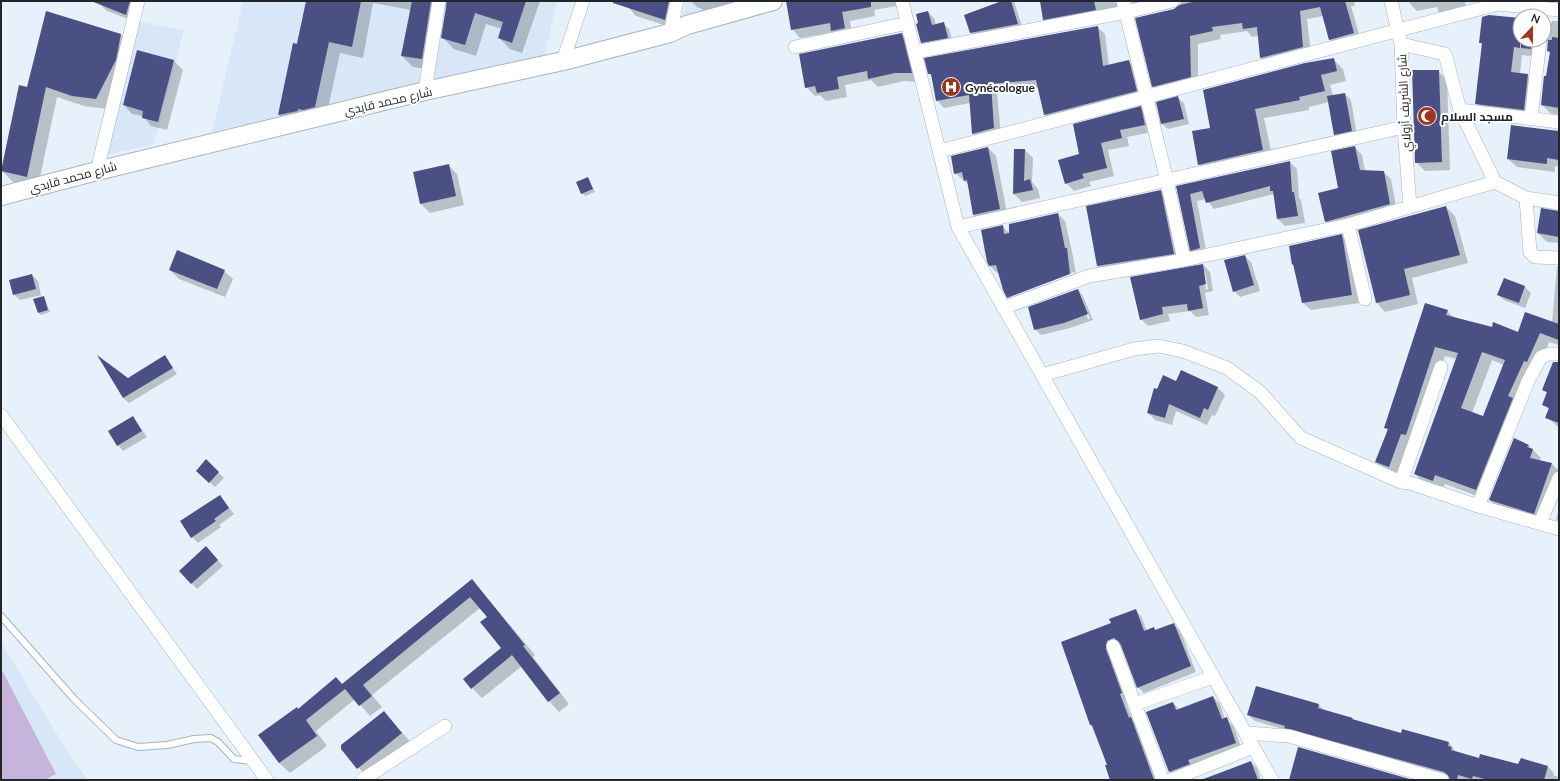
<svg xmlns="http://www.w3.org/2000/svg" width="1560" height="781" font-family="Lato,Cairo,sans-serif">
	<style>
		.built { fill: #d7e7f7 }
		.green { fill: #c7b4dd }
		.shadow { fill: #0003; fill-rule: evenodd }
		.building { fill: #4a5083; fill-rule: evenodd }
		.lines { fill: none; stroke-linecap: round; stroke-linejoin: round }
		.service-casing { stroke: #aab4bd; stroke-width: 8 }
		.minor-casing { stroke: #aab4bd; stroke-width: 14 }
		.secondary-casing { stroke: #aab4bd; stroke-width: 20 }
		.service { stroke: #fff; stroke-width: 6 }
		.minor { stroke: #fff; stroke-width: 13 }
		.secondary { stroke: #fff; stroke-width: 18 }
		.labels { text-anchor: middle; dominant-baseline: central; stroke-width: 4; stroke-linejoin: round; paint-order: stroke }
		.poi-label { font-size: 12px; font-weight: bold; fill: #222529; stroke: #fdfdfd; text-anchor: start }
		.street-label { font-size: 12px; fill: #222529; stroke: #fdfdfd }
	</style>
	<rect width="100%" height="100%" fill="#e7f1fb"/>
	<path class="built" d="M243,1H557L545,55L212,132Z
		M686,1H786L680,25Z
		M136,21L184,30L154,144L102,156Z
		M1,642L71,757L88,780H1Z"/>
	<path class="green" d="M3,672L56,774L44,780H1V673Z"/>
	<path class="shadow" d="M103,1H138L131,20L107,11L101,5Z
		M307,1H540L522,53L510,49L499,38L502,29L486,24L476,56L454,49L442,37L447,5L442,11L433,70L413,67L402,56L411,10L373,3L363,58L340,53L326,118L291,126L279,115Z
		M630,1H685L680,4L673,28L636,16L628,7Z
		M691,1H759L711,13L697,7Z
		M794,1H902V5L874,10L875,16L850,21L853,37L834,32L800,38L792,29Z
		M1001,1H1014L1023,30L977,38L971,33L965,15Z
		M1041,1H1129L1103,15L1052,27L1044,19Z
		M1131,1H1177L1140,9Z
		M1180,1H1354L1355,6H1351L1361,41L1337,47L1329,39L1323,16L1307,19L1311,55L1269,66L1261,58L1259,36L1252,37L1247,31L1220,35L1221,39L1198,44V84L1161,94L1153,86L1175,10L1181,3Z
		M1409,1H1465L1467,12L1445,18L1438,11L1437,7L1417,11L1410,4Z
		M928,12L934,18L936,25L943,23L949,29L953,43L927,48L922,42Z
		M1520,19V40H1544V22L1552,23V21H1559V115L1550,113L1542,105L1551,53L1548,50V41L1542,44L1539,57L1522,55L1520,74L1528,75L1536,83L1532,118L1485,112L1476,103L1483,46L1480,42Z
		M1097,27L1105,34L1109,66L1129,61L1136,69L1143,98L1052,122L1045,115L1038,88L997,92L1001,136L980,141L973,134L970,103L944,108L937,100L932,77L929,73Z
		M901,34L910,42L920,82L904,81L878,87L871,80L845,85L847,97L826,101L820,95L815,96L806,87Z
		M121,35L131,46L107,109L84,106L57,97L38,187L13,182L2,171L28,88Z
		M138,52L174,61L183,70L167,130L151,126L143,116L132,114L124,105Z
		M1333,59L1343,69L1346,81L1330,85L1333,96L1345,94L1351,100L1357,136L1341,140L1335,134L1329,102L1309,107V110L1264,118L1273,160L1209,174L1199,164L1211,129Z
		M1438,71L1447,80L1450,170L1425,171L1416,162Z
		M1178,98L1184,103L1189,124L1168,129L1162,124L1157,103Z
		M1140,108L1148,115L1152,132L1127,137L1129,146L1108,150L1114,176L1089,182L1091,186L1074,191L1066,183L1080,155Z
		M1559,133V167L1555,166V172L1517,167L1508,159Z
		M1355,147L1362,155L1365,171L1383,172L1391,179L1397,212L1333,229L1326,221Z
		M988,148L996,156L1008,218L983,224L974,215L968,184L955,173Z
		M1025,150L1033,158L1032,182L1038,189L1040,198L1022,202L1014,194Z
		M1290,162L1297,169L1299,198L1301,200L1305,223L1285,226L1278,219L1274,194L1214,209L1206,199L1197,201L1207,256L1198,257L1191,250L1178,187Z
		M448,165L457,174L464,205L430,213L421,204L414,173Z
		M588,178L595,192L585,196L582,193Z
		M1160,191L1167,198L1181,260L1105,273L1098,266Z
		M1446,207L1455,216L1468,263L1412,278L1418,304L1385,312L1377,303Z
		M1559,212V243L1547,242L1538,233Z
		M1058,214L1065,221L1073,256L1077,281L1015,304L1008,297L999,272L997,273L990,266L1002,226L1010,234ZM1074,272L1075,274L1009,298V296Z
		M1342,236L1349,243L1359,303L1311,310L1303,303L1295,266L1293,264Z
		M1245,256L1251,262L1260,291L1240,297L1234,291Z
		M1203,265L1210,272L1213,291L1205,293L1209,315L1196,317L1190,311L1168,314L1170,321L1148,326L1141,319ZM1203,272H1205L1208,289L1206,290Z
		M1559,266V345L1549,342L1485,499L1445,484L1442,490L1424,483L1415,474L1457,359L1445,356L1415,444L1398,476L1386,471L1376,462L1388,430L1386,428L1447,311L1454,318L1519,333L1552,323L1557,267ZM1492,360L1504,365L1484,418L1472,413Z
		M170,270L224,271L233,279L225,297L179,279Z
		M32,275L38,281L41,295L20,300L14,294Z
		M1504,280L1525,287L1531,293L1525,308L1504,300L1498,295Z
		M1078,290L1083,296L1093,320L1070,328L1041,335L1035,329ZM1079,295H1081L1090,319H1088Z
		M44,297L50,312L41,315L38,312Z
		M165,357L177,374L129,403L123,398L128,379Z
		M1559,362V428L1547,417L1549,410L1544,404L1548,394L1543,390Z
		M1182,371L1218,388L1225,395L1215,416L1212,415L1207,425L1176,411L1172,425L1155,420L1148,413L1158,390L1177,382Z
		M133,417L147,437L123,451L118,445Z
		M1514,439L1528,445L1541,458L1539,461L1552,464L1559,471L1542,521L1498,508L1490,500Z
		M218,472L224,478L215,487L203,476Z
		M220,496L234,514L219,525L221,527L198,543L192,537Z
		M1559,509V523L1556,519Z
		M211,553L223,566L197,589L180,571Z
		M472,580L535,655L533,657L569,704L559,712L549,701L522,666L482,698L472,688L502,648L488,617L480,608L372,695L382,707L370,716L355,699L316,731L327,746L290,773L279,763L259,735L342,685Z
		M1135,610L1141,616L1147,631L1154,628L1157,631L1174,625L1180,630L1196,672L1144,693L1138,687L1121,645L1117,644L1127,699L1125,700L1133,721L1137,724L1157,780H1111L1108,765L1091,725L1062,642L1112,624Z
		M1256,687L1319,705L1325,711L1352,719L1355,721L1402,735L1403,730L1449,743L1455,751L1480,759L1519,765L1548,767L1554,773L1553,775L1559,777V780H1450L1451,778L1255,721L1248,715Z
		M1213,697L1220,704L1225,719L1233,725L1242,749L1176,778L1170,772L1173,703L1180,710Z
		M384,712L413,745L370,780L342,749Z
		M1251,762L1257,768L1261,780H1199Z"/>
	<path class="building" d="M91,1H130L126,15Z
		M306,1H361L352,47L329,42L315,107L303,110L298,109V111L278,115L293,43L297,44Z
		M412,1H431L422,59L401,56Z
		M447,1H526L512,43L498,38L503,22L475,13L465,45L441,38Z
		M613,1H669L665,20L613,3Z
		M786,1H871V7L842,12L845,28L831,31L830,23L791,30Z
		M1002,1H1011L1018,24L970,33L964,15Z
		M1040,1H1094L1096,10L1043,20Z
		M1197,1H1345L1354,33L1329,40L1320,7L1300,11L1303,47L1260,58L1257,27L1243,29L1242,23L1212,27L1213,31L1190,36L1191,77L1152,87L1135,18L1174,9L1179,5Z
		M46,11L121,34L116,60L96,99L72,96L46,87L27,177L1,171L19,85L27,87Z
		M928,11L932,25L944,22L948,38L921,43L916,24L918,23L916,14Z
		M1489,15L1520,18V48L1514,47L1511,72L1528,74L1524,110L1475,104L1482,43H1479L1482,17Z
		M1098,26L1103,66L1129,60L1137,91L1044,115L1036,80L991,84L994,128L972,134L969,95L936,101L931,74H928L924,58Z
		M902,33L912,73H895L868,79L867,71L837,77L839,89L817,93L815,86L805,88L799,54Z
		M1552,37L1559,38V108L1541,105L1544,76H1546L1550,52L1547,51L1548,40H1552Z
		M1521,40H1532L1531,49L1521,48Z
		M137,50L174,60L158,122L142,118L143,111L123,105Z
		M1334,58L1337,71L1321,75L1325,91L1299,97L1300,100L1255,109L1263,150L1198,165L1192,131L1210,128L1203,90L1305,63Z
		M1412,70H1439L1442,162L1415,163Z
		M1345,93L1352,131L1334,135L1327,96Z
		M1178,96L1184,119L1161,124L1156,102Z
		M1141,106L1145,125L1120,130L1122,138L1101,143L1107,168L1082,174L1084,178L1065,184L1058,160L1079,154L1073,124Z
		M1511,125L1559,131V160L1547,158V164L1507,159Z
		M1355,146L1360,170L1384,171L1390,204L1325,222L1318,193L1338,188L1331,151Z
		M988,147L1000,209L973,215L967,180L964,181L962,172L954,174L951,156Z
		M1014,149H1025L1024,181L1030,179L1033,190L1013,194Z
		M1290,161L1292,192H1294L1298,216L1277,219L1273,191H1270V186L1206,203L1202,191L1190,194L1200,248L1190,251L1176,186Z
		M449,164L456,196L420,204L413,172Z
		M588,177L593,189L581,194L576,182Z
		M1161,190L1174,254L1097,266L1086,206Z
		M1446,206L1460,255L1404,269L1410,295L1376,303L1358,230Z
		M1541,208L1559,211V237L1537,233Z
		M1058,213L1065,248H1067L1070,274L1007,298L1003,290L996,265L989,266L987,262L981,230L1003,225L1004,234L1009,233V224Z
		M1342,234L1352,295L1302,303L1293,264L1292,265L1289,246Z
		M177,250L225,270L217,289L169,270Z
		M1245,255L1254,285L1233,292L1224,260Z
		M1203,264L1206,284L1199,286L1203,308L1188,311L1187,304L1162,307L1163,314L1140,320L1130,277Z
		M32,274L36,289L13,295L9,280Z
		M1504,278L1525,286L1519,303L1497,295Z
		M1078,289L1088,314L1064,323L1034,330L1028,307Z
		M44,296L48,310L38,313L33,299Z
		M1425,303L1448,310L1446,315L1492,327L1493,322L1518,332L1525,312L1559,324V340L1540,333L1527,362L1524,361L1508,396L1513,398L1476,490L1435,475L1433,481L1414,474L1458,353L1435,347L1406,435L1401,434L1389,467L1375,462L1388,429L1384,428ZM1482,352L1505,360L1483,416L1461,408Z
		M97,355L128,378L165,355L173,368L123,398Z
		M1553,362H1559V423L1545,418L1549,408L1542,405L1547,392L1542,390Z
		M1181,370L1218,387L1208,410L1204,408L1200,418L1169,404L1165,418L1147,413L1154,388L1157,389L1163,375L1176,381Z
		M133,416L142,431L117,446L108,431Z
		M1514,438L1529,445L1527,447L1533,449L1530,458L1552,463L1534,514L1489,500Z
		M206,459L219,472L209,483L196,471Z
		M220,495L229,508L214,519L216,521L191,538L180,521Z
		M206,546L218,560L191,584L179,571Z
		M472,579L525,645L523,646L560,693L548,702L512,655L471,689L463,679L501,648L480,622L487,617L470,597L363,685L372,696L359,706L345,689L306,720L317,736L279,763L258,735L297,707L298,709L336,677L342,684Z
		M1136,609L1144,631L1154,627L1155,630L1174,623L1191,666L1137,688L1120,643L1114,638L1107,641L1106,649L1122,693L1120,694L1129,718L1131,717L1154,780H1110L1105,765H1107L1092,725H1090L1061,642L1111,623L1109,619Z
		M1256,686L1319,704L1318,708L1353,718L1352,719L1401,733L1402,729L1449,742L1448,746L1452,747L1451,750L1479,758L1480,754L1518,764L1521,758L1548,766L1544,780H1488L1473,776L1472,779L1458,775L1457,780H1450L1448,775L1444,772L1284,728L1285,726L1247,715Z
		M1213,696L1222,719L1227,717L1236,743L1188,760L1190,764L1169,772L1146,712L1173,702L1176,710Z
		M384,711L402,733L357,769L341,749V745Z
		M1298,747L1413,780H1289Z
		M1251,761L1258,780H1204V779Z"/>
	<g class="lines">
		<g class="service-casing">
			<path id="service" d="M1,616L74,699L116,740L138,747L167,745L194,739L211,738L218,742L234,759L252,761"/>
		</g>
		<g class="minor-casing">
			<path id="minor" d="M902,1L958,227L1272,780
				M1123,1L1167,181L1184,260
				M1391,1L1401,44L1404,127L1410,207
				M1497,1L1498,4L1559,10
				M670,33L677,1
				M1401,44L1445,54L1460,110L1559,122
				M795,47L908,23
				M915,52L1126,12L1172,1
				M563,61L583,1
				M425,91L439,1
				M1460,110L1495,182L1526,198L1559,203
				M1531,118L1540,40
				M940,151L1498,4
				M97,171L138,1
				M1526,198L1530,252L1535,257L1559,258
				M1348,225L1365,299
				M958,227L1404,127
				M1003,308L1089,276L1184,260L1348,225L1495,182
				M1042,375L1134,349L1158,346L1183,351L1227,368L1260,392L1301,438L1401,482L1410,483L1478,506L1559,529
				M1,415L267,780
				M1401,482L1441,367
				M1478,506L1528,381L1541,357L1549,354H1559
				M1540,523L1559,478
				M1113,646L1163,780
				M1135,704L1213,677
				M1246,733L1289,736L1442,780
				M362,780L445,726
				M1171,780L1253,747"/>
		</g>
		<g class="secondary-casing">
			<path id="secondary" d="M1,196L97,171L425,91L563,61L670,33L687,25L773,1"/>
		</g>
		<use href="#service" class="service"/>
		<use href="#minor" class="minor"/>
		<use href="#secondary" class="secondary"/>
	</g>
	<defs>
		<g id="hospital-disc" transform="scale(1)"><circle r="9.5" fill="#9e3520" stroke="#fdfdfd"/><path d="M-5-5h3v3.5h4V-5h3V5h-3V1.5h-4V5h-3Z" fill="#fff"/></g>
		<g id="mosque-disc" transform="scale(1)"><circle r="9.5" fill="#9e3520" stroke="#fdfdfd"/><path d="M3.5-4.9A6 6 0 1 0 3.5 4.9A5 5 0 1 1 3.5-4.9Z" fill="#fff"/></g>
	</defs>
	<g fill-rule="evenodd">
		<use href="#hospital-disc" x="951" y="87"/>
		<use href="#mosque-disc" x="1427" y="116"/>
	</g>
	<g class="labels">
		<g class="poi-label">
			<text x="965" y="87">Gynécologue</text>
			<text x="1441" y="116">مسجد السلام</text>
		</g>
		<g class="street-label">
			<text transform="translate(388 101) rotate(-13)">شارع محمد قايدي</text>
			<text transform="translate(1404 103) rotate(-93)">شارع الشريف أزولاي</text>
			<text transform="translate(73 177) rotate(-15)">شارع محمد قايدي</text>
		</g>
	</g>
	<rect width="1560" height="781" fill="none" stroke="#222529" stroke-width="4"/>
	<g transform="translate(1532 28) rotate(22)"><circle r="19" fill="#fdfdfd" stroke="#a5a7a8"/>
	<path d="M0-3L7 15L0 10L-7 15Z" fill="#9e3520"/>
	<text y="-6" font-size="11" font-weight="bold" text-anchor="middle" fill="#222529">N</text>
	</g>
</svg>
